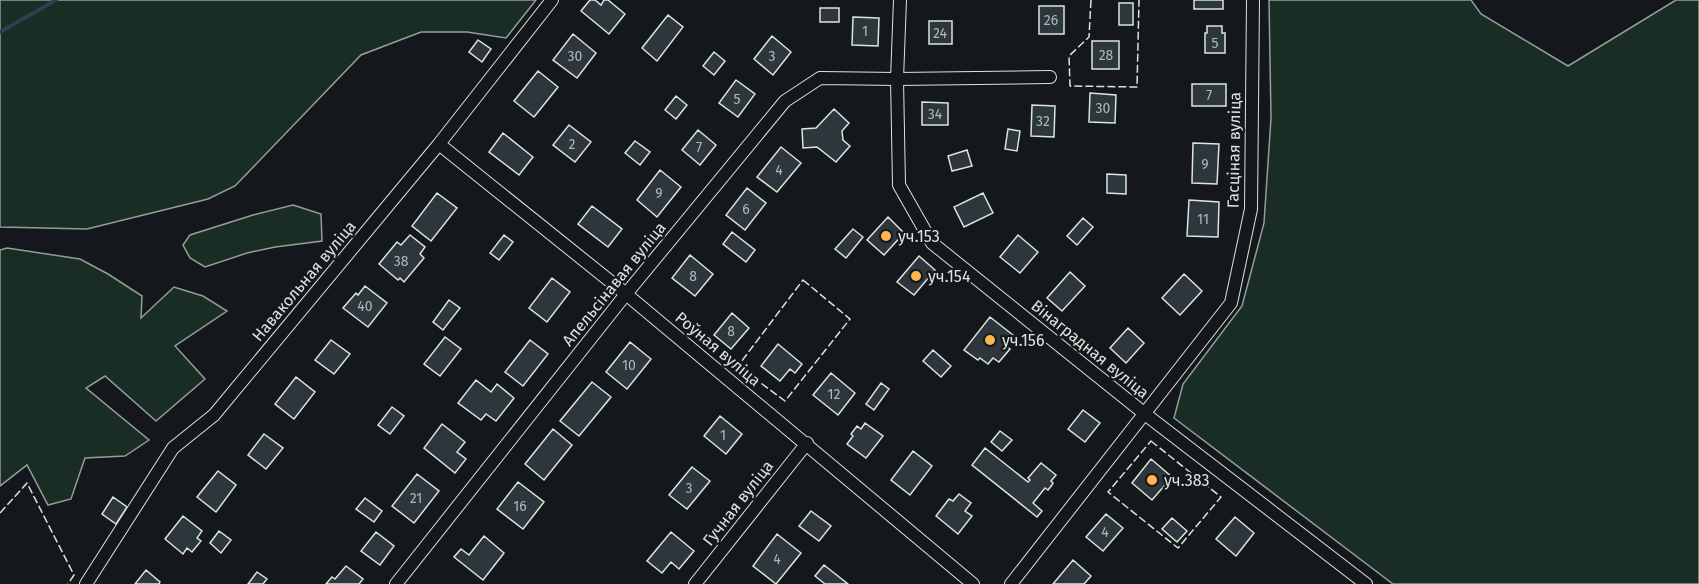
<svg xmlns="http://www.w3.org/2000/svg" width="1699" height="584" font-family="'Fira Sans',sans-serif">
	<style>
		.green { fill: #1a2d24; stroke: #939e99; stroke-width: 1.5 }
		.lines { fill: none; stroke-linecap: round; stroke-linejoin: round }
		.stream { stroke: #2f3f4d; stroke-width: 4 }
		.building { fill: #2c363c; stroke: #d8e6dc; stroke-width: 1.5 }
		.minor-casing { stroke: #d8e6dc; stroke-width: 14 }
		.minor { stroke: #14181c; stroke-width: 12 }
		.fence { stroke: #d8e6dc; stroke-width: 1.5; stroke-dasharray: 8 3; stroke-linecap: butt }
		.poi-dot { fill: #ffb74d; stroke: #14181c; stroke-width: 2 }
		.labels { text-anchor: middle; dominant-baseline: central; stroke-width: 4.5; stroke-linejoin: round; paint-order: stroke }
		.number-label { font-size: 14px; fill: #adbab4 }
		.street-label { font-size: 16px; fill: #d8e6dc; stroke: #14181c }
		.poi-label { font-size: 16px; fill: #d8e6dc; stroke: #14181c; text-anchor: start }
	</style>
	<rect width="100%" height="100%" fill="#14181c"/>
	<path class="green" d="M0,0H536L506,38L467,32H421L361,55L235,186L208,199L87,229L0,227Z
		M1269,0H1471L1481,14L1568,66L1676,0H1699V584H1393L1174,418L1183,384L1242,306L1264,223L1271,118Z
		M293,205L321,214L322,241L275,247L247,253L205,267L190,258L183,245L190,235L253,215Z
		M7,248L80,259L108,274L142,296L141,318L174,287L203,296L227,311L175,346L205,379L156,421L105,376L86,388L149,440L125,456L85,458L71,499L48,505L27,465L0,486V250Z"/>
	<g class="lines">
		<path class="stream" d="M0,32L56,0"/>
	</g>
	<path class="building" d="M590,0H595L601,5L604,0H608L625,14L609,34L581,11Z
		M1194,0H1223V9H1194Z
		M1119,3H1133V25H1119Z
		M1039,6H1064V34H1039Z
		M820,8H839V22H820Z
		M668,15L683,27L657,61L642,48Z
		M853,17L879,18L878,46L852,45Z
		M929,21H952V44H929Z
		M1207,26H1222V33H1225V53H1205V33H1207Z
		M573,34L596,53L577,78L553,60Z
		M772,36L791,52L773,75L754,59Z
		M478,40L491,49L482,62L469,52Z
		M1092,41H1119V69H1092Z
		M714,52L725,61L714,75L703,66Z
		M538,71L558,87L534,117L514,101Z
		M736,80L755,94L738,117L719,103Z
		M1192,84H1226V106H1192Z
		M1090,93L1116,95L1115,123L1089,122Z
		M676,96L687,105L676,119L665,110Z
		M922,102L948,103V125H922Z
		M1032,105L1055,106L1054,137L1031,136Z
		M834,109L849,123L842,131L843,140L850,146L836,162L817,147L803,148L802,129L816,128Z
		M569,125L591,142L575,162L553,145Z
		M1008,129L1020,131L1017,151L1005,149Z
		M698,130L716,145L700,165L682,150Z
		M503,133L533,157L519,175L489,152Z
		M635,141L650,152L640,165L625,153Z
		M1193,143L1219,144L1217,184L1192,183Z
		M781,147L801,163L777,192L757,177Z
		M967,150L972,166L952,171L948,156Z
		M660,170L681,187L657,217L637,200Z
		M1107,174L1126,175V194L1107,193Z
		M747,188L766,203L745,230L726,215Z
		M437,193L457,208L431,241L412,226Z
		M983,193L993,213L964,227L954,207Z
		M1189,200L1219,202L1218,237L1187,236Z
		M592,206L622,229L608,247L578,224Z
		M888,217L904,233L884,255L867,240Z
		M1083,218L1093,227L1077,245L1067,236Z
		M853,229L863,237L846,258L835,249Z
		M732,232L755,250L746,262L723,244Z
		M410,235L425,247L420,254L424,258L404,282L400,278L398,280L379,264L397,242L401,245Z
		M504,235L513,242L499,260L490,253Z
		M1018,235L1038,252L1020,273L1000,257Z
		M690,255L713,274L695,296L672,278Z
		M919,256L935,270L914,295L897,282Z
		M1070,272L1085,286L1062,311L1047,298Z
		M1184,274L1202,291L1180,315L1162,298Z
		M552,278L570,292L547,322L529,308Z
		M365,286L387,303L368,327L343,308L356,293L358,295Z
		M449,300L460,308L443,330L433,322Z
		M732,313L749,328L731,349L714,335Z
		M990,317L1013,335L1005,345L1010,349L999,362L993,358L988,364L980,358L978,360L964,350Z
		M1128,328L1144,343L1126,363L1110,348Z
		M445,337L461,349L440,376L424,364Z
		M331,340L350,354L334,374L315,360Z
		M530,340L548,354L523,386L505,372Z
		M630,342L651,359L627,389L606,372Z
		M778,344L802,364L795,373L790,369L780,381L761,366Z
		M933,350L951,366L941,377L923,361Z
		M831,373L855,393L838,415L813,395Z
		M296,377L315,392L294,419L275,404Z
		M476,380L491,392L497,384L514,398L496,421L486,414L481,420L458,403Z
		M592,382L611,397L579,436L560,421Z
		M881,383L889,389L874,410L866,404Z
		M392,407L404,416L390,434L378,425Z
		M1083,410L1100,423L1085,442L1068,429Z
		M720,416L742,434L726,454L704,436Z
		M865,423L883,436L866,458L847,444L853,436L851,434L857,426L861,429Z
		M442,424L465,442L457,452L466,459L455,473L424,448Z
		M553,429L572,445L544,480L525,464Z
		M1000,431L1012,440L1002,451L991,442Z
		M264,434L283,448L266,469L248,455Z
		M985,448L1028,482L1030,480L1028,478L1041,463L1056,475L1051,481L1053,483L1052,485L1048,490L1045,488L1033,503L1042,511L1037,517L972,465Z
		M913,451L932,466L910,495L891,480Z
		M1151,459L1172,477L1152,500L1132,483Z
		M692,467L710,481L687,509L669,495Z
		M218,471L236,485L216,512L197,497Z
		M417,474L439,491L414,523L392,506Z
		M518,482L544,502L523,529L497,509Z
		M959,494L971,503L965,511L972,516L958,534L936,516L949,499L953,501Z
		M113,497L127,507L116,524L102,514Z
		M365,498L382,511L374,522L356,509Z
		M811,511L831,526L819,541L799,526Z
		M1106,514L1123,528L1103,551L1086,537Z
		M183,516L202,531L197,538L201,541L192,552L187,548L183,554L165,539Z
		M1235,517L1254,533L1236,556L1216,539Z
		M1172,518L1187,531L1177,542L1162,529Z
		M219,531L231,540L221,553L210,543Z
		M376,532L394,546L380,565L361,551Z
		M671,532L694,551L679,569L671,562L662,573L647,561Z
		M777,534L801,553L776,584L753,566Z
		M484,536L504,553L483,580L454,557L461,549L469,555Z
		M1073,560L1091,576L1084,584H1053Z
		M824,565L848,584H825L815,576Z
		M346,566L363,579L359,584H326L332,577L335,579Z
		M146,570L160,582L159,584H135Z
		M257,572L267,579L263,584H248Z"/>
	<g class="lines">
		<g class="minor-casing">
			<path id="minor" d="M900,0L897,79L899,185L932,243L1145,414L1366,584
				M439,144L626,294L973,584
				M86,584L173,448L214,415L439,144L552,0
				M396,584L626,294L785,101L820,78L897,79L1050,77
				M695,584L807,443
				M1011,584L1231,303L1251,209L1253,0"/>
		</g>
		<use href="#minor" class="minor"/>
		<path class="fence" d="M1091,0L1089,37L1069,56L1070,86L1137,87L1139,0
			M803,280L850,319L785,401L738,366Z
			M1151,441L1221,497L1178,548L1108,492Z
			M0,513L27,483L74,575L68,584"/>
	</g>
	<g class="poi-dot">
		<circle cx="886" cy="236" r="6"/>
		<circle cx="916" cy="276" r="6"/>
		<circle cx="990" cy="340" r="6"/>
		<circle cx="1152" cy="480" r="6"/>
	</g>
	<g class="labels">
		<g class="number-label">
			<text x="1051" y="20">26</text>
			<text x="865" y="31">1</text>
			<text x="940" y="33">24</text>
			<text x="1215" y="43">5</text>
			<text x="1106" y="55">28</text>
			<text x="575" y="56">30</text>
			<text x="772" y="56">3</text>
			<text x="1209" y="95">7</text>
			<text x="737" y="99">5</text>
			<text x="1103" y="108">30</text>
			<text x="935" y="114">34</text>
			<text x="1043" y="121">32</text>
			<text x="572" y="144">2</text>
			<text x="699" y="147">7</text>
			<text x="1205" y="164">9</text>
			<text x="779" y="170">4</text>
			<text x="659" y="193">9</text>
			<text x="746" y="209">6</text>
			<text x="1203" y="219">11</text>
			<text x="401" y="261">38</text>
			<text x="693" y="276">8</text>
			<text x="365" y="306">40</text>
			<text x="731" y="331">8</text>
			<text x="629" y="365">10</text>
			<text x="834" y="394">12</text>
			<text x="723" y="435">1</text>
			<text x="689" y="488">3</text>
			<text x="416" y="498">21</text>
			<text x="520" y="506">16</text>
			<text x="1105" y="532">4</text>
			<text x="777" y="559">4</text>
		</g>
		<g class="street-label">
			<text transform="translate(1234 150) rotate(-89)">Гасціная вуліца</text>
			<text transform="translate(304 281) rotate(-50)">Навакольная вуліца</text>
			<text transform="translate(614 284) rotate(-51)">Апельсінавая вуліца</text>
			<text transform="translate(718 349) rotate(40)">Роўная вуліца</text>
			<text transform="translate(1090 349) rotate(39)">Вінаградная вуліца</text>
			<text transform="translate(738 503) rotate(-52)">Гучная вуліца</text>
		</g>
		<g class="poi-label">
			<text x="898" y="236">уч.153</text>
			<text x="928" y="276">уч.154</text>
			<text x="1002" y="340">уч.156</text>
			<text x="1164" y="480">уч.383</text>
		</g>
	</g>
</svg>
